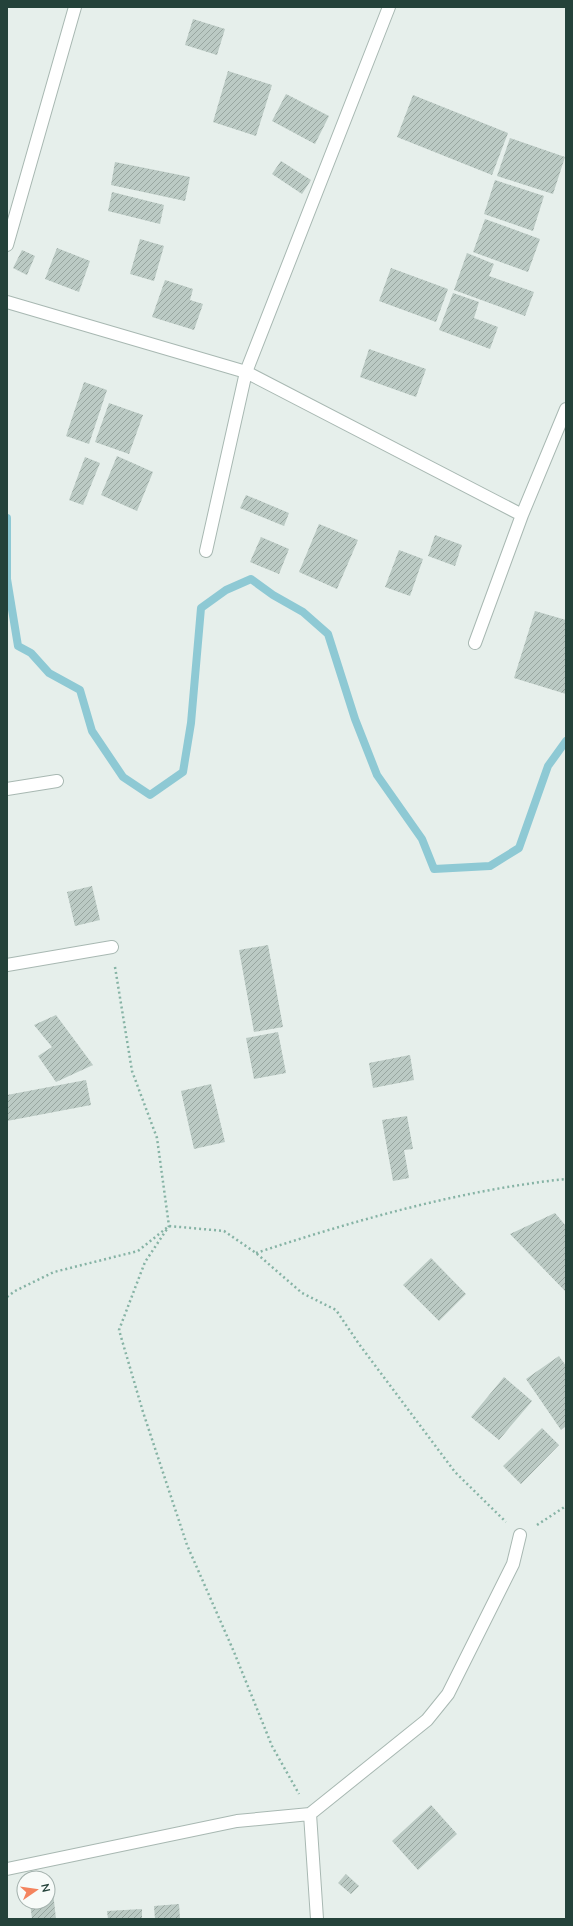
<svg xmlns="http://www.w3.org/2000/svg" width="573" height="1926" font-family="'Nunito Sans',sans-serif">
	<style>
		.lines { fill: none; stroke-linecap: round; stroke-linejoin: round }
		.stream { stroke: #8ec9d4; stroke-width: 8 }
		.building { fill: url(#building-hatch) }
		.minor-casing { stroke: #a8b8b2; stroke-width: 14 }
		.path { stroke: #86b3a5; stroke-width: 2.5; stroke-dasharray: 2 3; stroke-linecap: butt }
		.minor { stroke: #fff; stroke-width: 12 }
	</style>
	<defs>
		<pattern id="building-hatch" width="6" height="6" patternUnits="userSpaceOnUse"><rect width="6" height="6" fill="#bbcac4"/><path d="M-1 1l2-2M0 6l6-6M5 7l2-2" fill="none" stroke="#98a6a0"/></pattern>
	</defs>
	<rect width="100%" height="100%" fill="#e6efeb"/>
	<g class="lines">
		<path class="stream" d="M7,518V579L18,646L31,653L49,673L80,690L92,731L123,777L150,795L183,772L191,723L201,608L226,590L251,579L273,595L303,612L328,634L355,719L377,775L422,839L434,869L490,866L519,848L548,766L566,741"/>
	</g>
	<path class="building" d="M193,19L225,29L217,55L185,45Z
		M228,71L272,85L256,136L213,122Z
		M286,94L329,116L315,144L272,121Z
		M413,95L508,133L492,175L397,137Z
		M510,138L565,157L553,194L497,176Z
		M281,161L311,180L302,194L272,174Z
		M115,162L190,177L185,201L111,185Z
		M495,180L544,196L533,231L484,214Z
		M112,192L164,205L160,224L108,211Z
		M485,219L540,239L528,272L473,252Z
		M140,239L164,246L154,281L130,274Z
		M57,248L90,261L79,292L45,279Z
		M22,250L35,256L27,275L13,268Z
		M467,253L494,264L489,276L534,292L525,316L454,290Z
		M391,268L448,289L436,322L379,301Z
		M165,280L193,289L190,300L203,304L194,330L152,317Z
		M453,293L479,302L474,318L498,327L490,349L439,330Z
		M369,349L426,369L416,397L360,377Z
		M84,382L107,390L89,444L66,436Z
		M109,403L143,415L129,454L95,442Z
		M117,456L153,472L137,511L101,495Z
		M85,457L100,463L83,505L69,500Z
		M246,495L289,513L284,526L240,508Z
		M319,524L358,540L337,589L299,572Z
		M435,535L462,545L455,566L428,556Z
		M261,537L289,549L279,574L250,562Z
		M399,550L423,559L410,596L385,587Z
		M535,611L566,620V694L514,678Z
		M92,886L100,920L75,926L67,892Z
		M268,945L283,1027L254,1032L239,950Z
		M56,1015L93,1065L56,1082L38,1056L52,1047L34,1025Z
		M278,1032L286,1073L254,1079L246,1038Z
		M410,1055L414,1080L373,1088L369,1063Z
		M86,1080L91,1105L7,1121V1095Z
		M211,1084L225,1142L194,1149L181,1091Z
		M407,1116L413,1149L404,1150L409,1178L393,1181L382,1120Z
		M555,1213L566,1226V1292L510,1234Z
		M431,1258L466,1294L439,1321L403,1285Z
		M559,1356L566,1366V1426L561,1430L526,1379Z
		M504,1377L532,1401L499,1440L471,1417Z
		M542,1428L559,1445L521,1484L503,1466Z
		M431,1805L457,1834L418,1870L392,1841Z
		M346,1874L359,1886L351,1894L338,1883Z
		M48,1883H52L56,1919H32L30,1902H48Z
		M179,1904L180,1919H155L154,1906Z
		M142,1909V1919H108L107,1911Z"/>
	<g class="lines">
		<g class="minor-casing">
			<path id="minor" d="M7,245L75,7
				M7,302L246,372L522,515
				M206,551L246,372L389,7
				M475,643L522,515L566,409
				M7,789L57,781
				M7,965L112,947
				M310,1814L317,1919
				M7,1869L237,1821L310,1814L427,1720L448,1694L513,1564L520,1535"/>
		</g>
		<path class="path" d="M115,967L132,1071L157,1138L169,1226L145,1262L119,1330L143,1412L187,1545L234,1652L272,1746L299,1794
			M256,1253C356,1220 461,1190 566,1179
			M7,1297L15,1291L54,1272L138,1251L169,1226L224,1231L256,1253L302,1293L336,1310L359,1344L455,1472L506,1522
			M537,1525L566,1506"/>
		<use href="#minor" class="minor"/>
	</g>
	<rect width="573" height="1926" fill="none" stroke="#24423a" stroke-width="16"/>
	<g transform="translate(36 1890) rotate(77)"><circle r="19" fill="#f7fbf9" stroke="#a3b1ad"/>
	<path d="M0-3L7 15L0 10L-7 15Z" fill="#f4845f"/>
	<text y="-6" font-size="11" font-weight="bold" text-anchor="middle" fill="#24423a">N</text>
	</g>
</svg>
